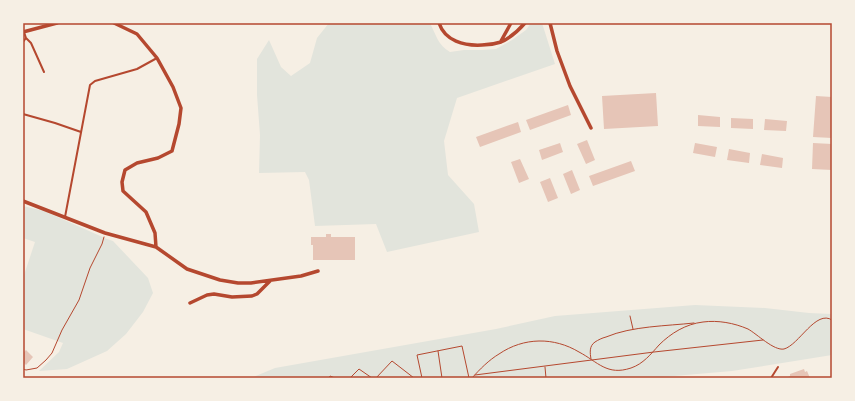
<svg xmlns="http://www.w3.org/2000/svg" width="855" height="401" font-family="'Source Serif 4',serif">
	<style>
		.green { fill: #e2e4dc }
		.building { fill: #e6c5b7 }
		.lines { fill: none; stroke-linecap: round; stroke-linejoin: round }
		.path { stroke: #b5482f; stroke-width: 1 }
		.service { stroke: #b5482f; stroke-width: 2 }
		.minor { stroke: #b5482f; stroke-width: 3.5 }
		.neatline { fill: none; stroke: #b5482f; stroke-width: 1.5 }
	</style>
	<rect width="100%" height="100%" fill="#f6efe4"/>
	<path class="green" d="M329,23H430C436,35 438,45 450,52L464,50H482L496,49L512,40L526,30L531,23H542L555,64L457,98L444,141L448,175L474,204L479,232L387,252L376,224L315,226L309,180L305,172L259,173L260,135L257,95V59L269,40L281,67L291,76L310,63L317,38Z
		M23,206L44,211L107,239L113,241L148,278L153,293L143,312L126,334L107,351L67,369L39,371L59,352L63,343L23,329V278L35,242L23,238Z
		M695,305L765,308L809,313L832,314V355L732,371L651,378H251L275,368L496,329L555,316Z"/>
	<path class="building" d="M656,93L658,126L604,129L602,96Z
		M816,96L832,97V138L813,137Z
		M568,105L571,115L530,130L526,120Z
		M698,115L720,117V127L698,126Z
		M731,118L753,119V129L731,128Z
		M765,119L787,121L786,131L764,130Z
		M518,122L521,132L480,147L476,137Z
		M587,140L595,160L586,164L577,144Z
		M560,143L563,152L542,160L539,150Z
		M695,143L717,147L715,157L693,153Z
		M813,143L832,144V170L812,169Z
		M729,149L750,153L749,163L727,160Z
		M762,154L783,158L782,168L760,165Z
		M520,159L529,179L519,183L511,162Z
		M631,161L635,171L593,186L589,176Z
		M572,170L580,190L571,194L563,174Z
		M550,178L558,198L548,202L540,182Z
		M326,234H331V237H355V260H313V245H311V237H326Z
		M26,350L33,357L26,365L23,362V353Z
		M804,369L805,372L807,371L810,378H786L790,376V374Z"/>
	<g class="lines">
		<path class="path" d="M630,316L633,329
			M438,351L442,378
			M591,359C590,353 589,346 595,342C598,340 602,338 606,337C632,326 667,326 694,323
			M545,367L546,378
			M23,369L26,370L37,368L46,360L52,353L62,330L79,300L90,268L102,244L104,237
			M475,375L654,352L763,340
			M329,378L330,376L335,378
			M350,378L359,369L372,378
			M376,378L392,361L414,378
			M422,378L417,355L462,346L469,378
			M472,378C480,369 489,360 499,354C524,337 554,337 579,352C598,362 607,376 631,368C643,364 651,354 659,345C671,333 686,324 703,322C718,320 734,323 748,329C757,334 774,351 784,349C799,345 816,309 832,320"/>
		<path class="service" d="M26,38L31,43L44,72
			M23,42L26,38L24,32
			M23,114L55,123L81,132
			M65,217L90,85L95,81L137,69L157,58
			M771,378L778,367"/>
		<path class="minor" d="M114,23L137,34L157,58L173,87L181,108L179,124L172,151L158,158L137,163L125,170L122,182L123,191L146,212L155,233L156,247
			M439,23C445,41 464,46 482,45C488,45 495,44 501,42C510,38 518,31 525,23
			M550,23L557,51L570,86L591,128
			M23,32L57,23
			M501,41L511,23
			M23,201L105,233L156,247L187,269L220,280L238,283H251L301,276L318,271
			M190,303L207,295L214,294L232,297L252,296L257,294L270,281"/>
	</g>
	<rect width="855" height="401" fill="none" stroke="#f6efe4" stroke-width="48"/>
	<rect x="24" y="24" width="807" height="353" class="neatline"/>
</svg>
